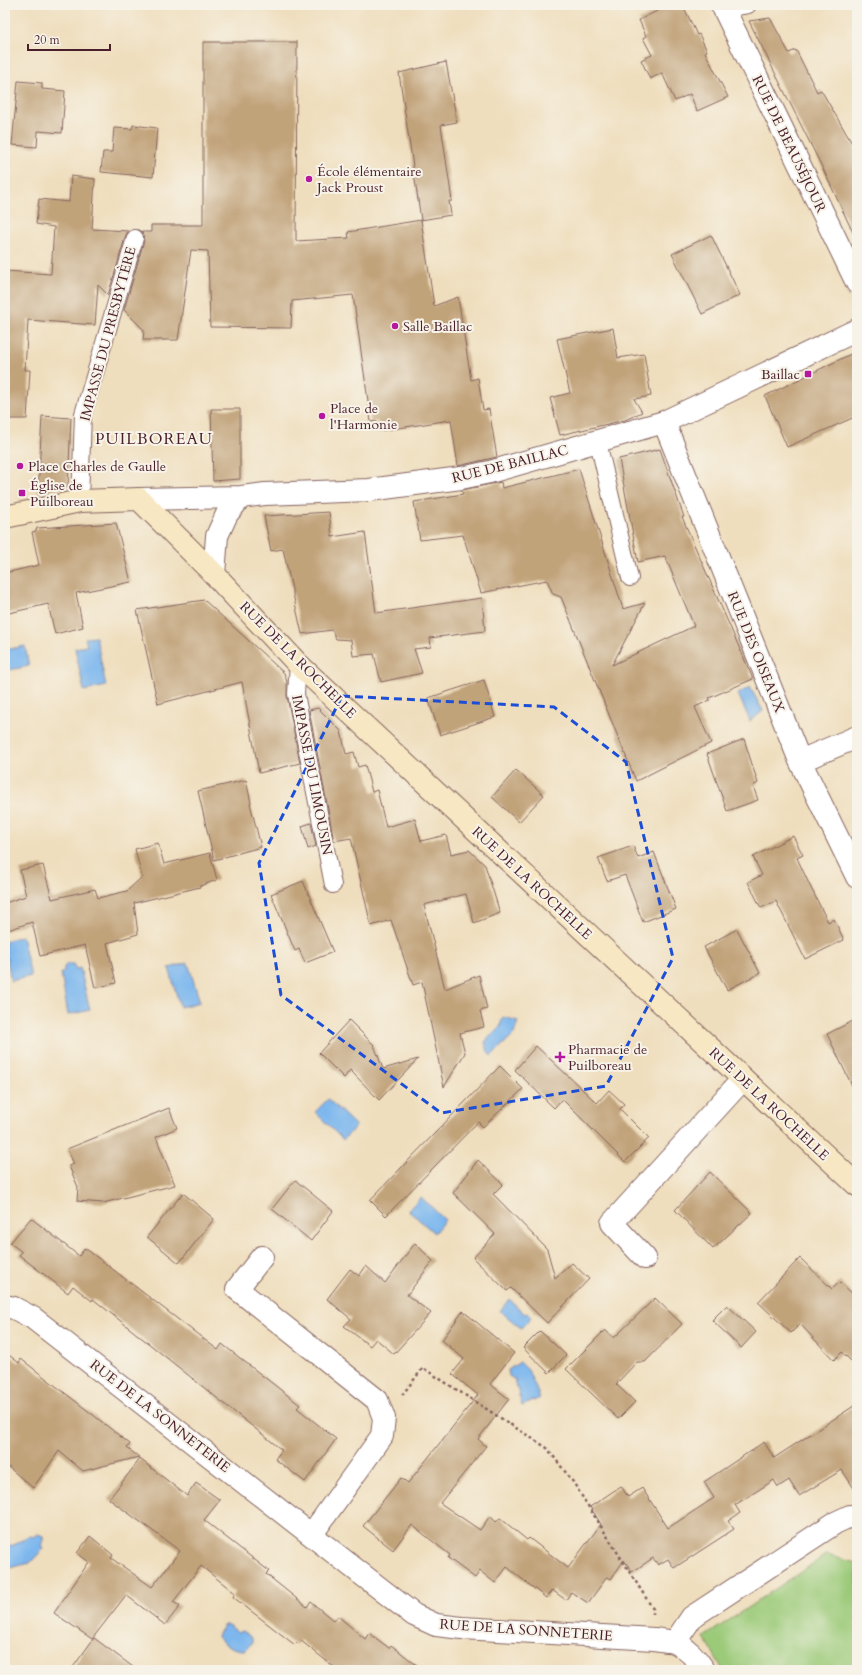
<svg xmlns="http://www.w3.org/2000/svg" width="862" height="1675" font-family="Cardo,serif">
	<style>
		.green { fill: #9bca79; stroke: #727452 }
		.water { fill: #7db7ee; stroke: #646b8c }
		.building { fill: #c1a37a }
		.lines { fill: none; stroke-linecap: round; stroke-linejoin: round }
		.service-casing { stroke: #84625e; stroke-width: 18 }
		.minor-casing { stroke: #84625e; stroke-width: 24 }
		.tertiary-casing { stroke: #84625e; stroke-width: 24 }
		.secondary-casing { stroke: #84625e; stroke-width: 24 }
		.path { stroke: #84625e; stroke-width: 2.5; stroke-dasharray: 3 3; stroke-linecap: butt }
		.service { stroke: #fff; stroke-width: 16 }
		.minor { stroke: #fff; stroke-width: 22 }
		.tertiary { stroke: #fff; stroke-width: 22 }
		.secondary { stroke: #f7e8c3; stroke-width: 22 }
		.marked { fill: none; stroke: #1d4ed8; stroke-width: 3; stroke-dasharray: 8 5; stroke-linejoin: round }
		.poi-dot { fill: #b5179e; stroke: #f7f3e8; stroke-width: 1.5 }
		.labels { text-anchor: middle; dominant-baseline: central; stroke-width: 4; stroke-linejoin: round; paint-order: stroke }
		.street-label { font-size: 14px; fill: #4a1f2b; stroke: #f7f3e8 }
		.poi-label { font-size: 14px; fill: #4a1f2b; stroke: #f7f3e8; text-anchor: start }
		.quarter-label { font-size: 16px; letter-spacing: 1px; fill: #4a1f2b; stroke: #f7f3e8 }
	</style>
	<rect width="100%" height="100%" fill="#f7f3e8"/>
	<filter id="ink" filterUnits="userSpaceOnUse"><feTurbulence type="fractalNoise" baseFrequency=".025" numOctaves="2"/><feDisplacementMap in="SourceGraphic" scale="8" xChannelSelector="R" yChannelSelector="G"/><feConvolveMatrix kernelMatrix="1 2 1 2 8 2 1 2 1" color-interpolation-filters="sRGB"/></filter>
	<filter id="wash" filterUnits="userSpaceOnUse"><feTurbulence type="fractalNoise" baseFrequency=".012" numOctaves="4" result="noise"/><feDisplacementMap in="SourceGraphic" scale="16" xChannelSelector="R" yChannelSelector="G"/><feGaussianBlur stdDeviation="0.9" result="paint"/><feColorMatrix in="noise" values="0 0 0 0 0 0 0 0 0 0 0 0 0 0 0 0 0 1.4 0 .05"/><feComposite in="paint" operator="in"/></filter>
	<g filter="url(#wash)">
		<rect width="100%" height="100%" fill="#efdebd"/>
		<path class="green" d="M826,1555L857,1563V1670H723L704,1637Z"/>
		<path class="water" d="M96,637L106,686L84,691L75,648L87,646L85,638Z
			M25,646L29,666L5,671V650Z
			M750,687L763,711L750,721L738,694Z
			M22,936L31,976L11,981L5,949V941Z
			M188,963L200,1002L180,1007L169,968Z
			M67,964H73L76,969L80,968L90,1010L68,1015L61,973L64,971V967Z
			M503,1017L518,1021L514,1034L491,1056L488,1052L485,1042L500,1026Z
			M328,1099L356,1126L343,1140L315,1112Z
			M421,1197L445,1220L434,1233L408,1210Z
			M509,1299L525,1314L528,1313L530,1315V1319L521,1328L500,1311Z
			M520,1362L528,1370L540,1398L522,1406L515,1380L509,1376L508,1370Z
			M38,1534L43,1536V1543L42,1545L44,1548L30,1563L5,1569V1548L16,1544L30,1536L34,1537Z
			M224,1625H228L238,1632L242,1631L252,1638V1643L245,1650C234,1650 225,1645 217,1637L218,1633Z"/>
		<g id="blocks">
			<path class="building" d="M669,5H683L697,35L699,34L707,51L705,52L728,97L697,111L690,94L675,101L662,73L650,79L641,60L652,55L643,38L646,36L639,20Z
				M770,18L789,53L796,50L817,92L821,90L857,152V241L823,169L749,21Z
				M203,42H297L296,241L349,238L348,232L421,220L434,306L458,297L471,380L478,378L483,410L489,409L497,457L458,466L451,420L379,431L377,421L371,422L353,295L292,301L291,328L210,327L208,251L191,250L178,340H143L144,330L124,310L144,241L142,232H151V225H203Z
				M446,62L457,122L441,125L452,201H449L451,215L421,220L399,73Z
				M18,81L42,83V89L65,91L62,133L38,131L37,147L12,145Z
				M133,125L157,128L153,177L101,172L103,152H112L114,128L132,129Z
				M71,176L95,179L92,229L128,231L126,235L108,295L98,285L95,325L28,320L25,370H30L27,419H5V271L51,274L54,227L36,224L39,199L69,202Z
				M711,235L740,295L702,314L672,254Z
				M613,328L618,358L644,354L651,396L634,399L642,412L625,420L560,435L550,398L570,393L557,339Z
				M857,351V416L787,447L765,396Z
				M211,409H240V479L213,481Z
				M42,416L71,418L68,487L38,493Z
				M660,449L684,517H682L753,679L709,698L710,700L695,707L711,743L636,781L561,597L553,594L547,580L481,593L463,535L420,540L414,502L463,494L462,490L501,482L502,488L579,469L623,609L645,603L612,665L694,626L665,556L638,562L619,459Z
				M329,512L332,537L365,532L376,613L482,598L485,631L430,638L431,647L414,649L422,673L381,682L374,654L353,656L351,640L336,639L332,630L302,634L283,549L271,551L264,516Z
				M116,523L131,582L76,593L83,627L55,634L48,604L5,614V573L39,565L32,532L36,531L37,528Z
				M204,600L284,673L287,682V696L300,763L259,773L242,682L158,704L137,610Z
				M484,680L495,717L440,735L428,698Z
				M318,708L341,731L346,754L354,752L358,767L365,765L372,792L377,790L386,827L415,819L421,841L446,835L451,854L469,850L485,865L500,913L474,923L466,894L424,905L445,989L479,975L487,1009L480,1011L484,1027L460,1033L465,1053L444,1087L422,982L413,985L391,920L371,926L351,838L334,841L309,710Z
				M744,739L758,783L753,786L758,800L727,811L707,754Z
				M516,770L544,795L519,822L492,797Z
				M246,780L251,803H250L261,847L214,860L198,791Z
				M311,823L316,846L308,849L302,826Z
				M793,836L803,855L797,858L810,886L828,922L834,919L844,940L805,959L776,901L761,908L748,882L762,875L753,857Z
				M158,843L164,864L210,853L217,880L200,886V887L134,903L138,934L107,943L116,983L95,988L85,945L40,956L32,922L5,931V903L26,896L20,870L43,865L52,899L95,889L98,898L127,891L142,877L135,849Z
				M633,846L638,858L654,852L676,909L643,922L625,875L607,881L598,858Z
				M303,881L333,952L305,963L299,949L295,951L271,894Z
				M737,929L760,973L727,990L704,947Z
				M857,1019V1096L827,1034Z
				M349,1020L374,1045L383,1069L418,1059L379,1100L350,1070L344,1078L319,1053Z
				M536,1046L597,1103L609,1090L624,1104L620,1109L649,1138L625,1162L562,1099L554,1108L515,1070Z
				M500,1066L523,1089L483,1127L478,1122L386,1216L370,1200Z
				M169,1108L177,1128L156,1137L175,1185L103,1203L77,1201L78,1187L69,1166L74,1164L67,1149Z
				M478,1160L503,1184L493,1194L547,1249L555,1278L572,1263L589,1279L547,1323L511,1288L507,1291L473,1258L495,1234L453,1193Z
				M710,1172L752,1213L713,1249L675,1210Z
				M295,1180L333,1211L311,1241L272,1209Z
				M183,1193L214,1219L179,1263L147,1237Z
				M31,1218L79,1256L85,1248L218,1350L222,1344L300,1405L297,1408L336,1439L305,1482L275,1459L282,1450L93,1299L92,1301L73,1286L68,1293L19,1255L22,1252L10,1243Z
				M415,1243L433,1261L407,1295L431,1313L394,1354L376,1339L370,1346L344,1326L351,1319L327,1299L350,1269L359,1276L366,1266L385,1283Z
				M800,1258L832,1289L840,1282L857,1298V1367L842,1352L834,1360L800,1324L791,1333L758,1302Z
				M655,1298L682,1324L645,1362H637L616,1384L635,1402L618,1419L566,1369L605,1330L614,1338Z
				M727,1305L756,1332L741,1348L712,1320Z
				M463,1311L514,1353L490,1384L509,1399L478,1439L486,1446L440,1503L480,1530L490,1516L496,1522L500,1518L527,1540L529,1538L568,1568L601,1524L590,1507L621,1486L628,1497L642,1488L668,1528L714,1498L704,1482L764,1442L774,1458L857,1404V1493L842,1470L799,1496L789,1480L778,1487L774,1480L735,1505L740,1513L728,1521L734,1529L674,1568L668,1559L658,1565L653,1558L632,1572L624,1560L611,1579L607,1577L588,1603L571,1592L566,1600L552,1590L546,1598L507,1567L495,1583L480,1571L475,1578L448,1558L450,1555L412,1525L393,1550L363,1526L401,1478L408,1483L478,1395L452,1374L464,1359L442,1340Z
				M540,1331L566,1355L549,1373L523,1348Z
				M5,1352L19,1363L21,1359L92,1414L130,1444L127,1448L139,1457L83,1471L59,1451L33,1488L5,1464Z
				M140,1459L187,1496L196,1483L220,1500L204,1520L269,1571L266,1574L307,1607L311,1602L334,1621L338,1616L365,1639L369,1633L389,1648L391,1645L423,1670H338L300,1640L295,1645L233,1597L235,1593L201,1566L173,1602L180,1606L165,1625L126,1595L92,1639L54,1613L89,1562L77,1553L90,1536L113,1555L111,1558L152,1587L180,1551L109,1499Z
				M94,1638L137,1670H71Z"/>
		</g>
	</g>
	<g filter="url(#ink)">
		<use href="#blocks" fill-opacity="0" stroke="#84625e" stroke-width="1"/>
		<g class="lines">
			<g class="service-casing">
				<path id="service" d="M723,9L748,5
					M598,442L630,578
					M80,501L83,414L135,238
					M298,664L296,694L333,885"/>
			</g>
			<g class="minor-casing">
				<path id="minor" d="M722,5L857,283
					M664,422L800,761L857,877
					M800,761L857,737
					M262,1257L237,1289L377,1400L384,1418L382,1436L312,1534
					M645,1258L612,1223L743,1079
					M5,1306L14,1308L33,1318L414,1615L436,1625L462,1628L654,1639L675,1642L692,1617L835,1523L850,1516H857
					M675,1642C688,1649 696,1657 704,1670"/>
			</g>
			<g class="tertiary-casing">
				<path id="tertiary" d="M139,499L241,497L265,494L369,490L461,478L490,472L664,422L857,330
					M214,574L217,536L227,514L241,497"/>
			</g>
			<g class="secondary-casing">
				<path id="secondary" d="M5,517L80,501L139,499L214,574L298,664L857,1185"/>
			</g>
			<path class="path" d="M402,1395L423,1368L547,1448L573,1482L653,1609V1614"/>
			<use href="#service" class="service"/>
			<use href="#minor" class="minor"/>
			<use href="#tertiary" class="tertiary"/>
			<use href="#secondary" class="secondary"/>
		</g>
	</g>
	<path class="marked" d="M342,696L554,707L626,762L673,958L606,1086L441,1113L281,995L259,863Z"/>
	<g class="poi-dot">
		<circle cx="309" cy="179" r="4"/>
		<circle cx="395" cy="326" r="4"/>
		<rect x="804" y="370" width="8" height="8" rx="2"/>
		<circle cx="322" cy="416" r="4"/>
		<circle cx="20" cy="466" r="4"/>
		<rect x="18" y="489" width="8" height="8" rx="2"/>
		<path d="M558 1051h4v4h4v4h-4v4h-4v-4h-4v-4h4z"/>
	</g>
	<g class="labels">
		<g class="street-label">
			<text transform="translate(789 144) rotate(64)">RUE DE BEAUSÉJOUR</text>
			<text transform="translate(108 334) rotate(-75)">IMPASSE DU PRESBYTÈRE</text>
			<text transform="translate(510 464) rotate(-14)">RUE DE BAILLAC</text>
			<text transform="translate(756 652) rotate(68)">RUE DES OISEAUX</text>
			<text transform="translate(298 660) rotate(45)">RUE DE LA ROCHELLE</text>
			<text transform="translate(312 775) rotate(79)">IMPASSE DU LIMOUSIN</text>
			<text transform="translate(532 883) rotate(43)">RUE DE LA ROCHELLE</text>
			<text transform="translate(769 1104) rotate(43)">RUE DE LA ROCHELLE</text>
			<text transform="translate(160 1416) rotate(38)">RUE DE LA SONNETERIE</text>
			<text transform="translate(526 1630) rotate(4)">RUE DE LA SONNETERIE</text>
		</g>
		<g class="poi-label">
			<text x="317" y="171">École élémentaire<tspan x="317" dy="16">Jack Proust</tspan></text>
			<text x="403" y="326">Salle Baillac</text>
			<text x="800" y="374" text-anchor="end">Baillac</text>
			<text x="330" y="408">Place de<tspan x="330" dy="16">l'Harmonie</tspan></text>
			<text x="28" y="466">Place Charles de Gaulle</text>
			<text x="30" y="485">Église de<tspan x="30" dy="16">Puilboreau</tspan></text>
			<text x="568" y="1049">Pharmacie de<tspan x="568" dy="16">Puilboreau</tspan></text>
		</g>
		<g class="quarter-label">
			<text x="154" y="439">PUILBOREAU</text>
		</g>
	</g>
	<rect width="862" height="1675" fill="none" stroke="#f7f3e8" stroke-width="20"/>
	<path d="M28 44v6h82v-6" fill="none" stroke="#4a1f2b" stroke-width="2"/>
	<text x="34" y="44" font-size="12" fill="#4a1f2b" stroke="#f7f3e8" stroke-width="3" paint-order="stroke">20 m</text>
</svg>
